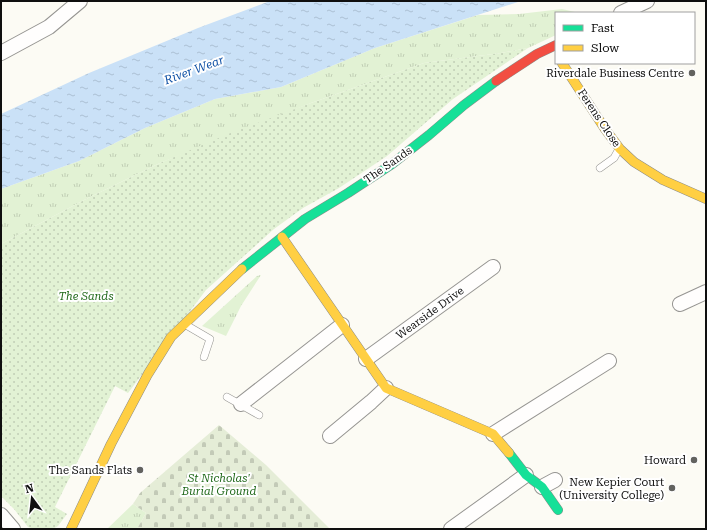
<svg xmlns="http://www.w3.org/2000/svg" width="707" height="530" font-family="'Roboto Serif',serif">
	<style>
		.grass { fill: url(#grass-tufts) }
		.cemetery { fill: url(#cemetery-stones) }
		.park { fill: url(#park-dots) }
		.water { fill: url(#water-ripples) }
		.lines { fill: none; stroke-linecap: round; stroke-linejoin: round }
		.lane-casing { stroke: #969592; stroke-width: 8 }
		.street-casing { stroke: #969592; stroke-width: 16 }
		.fast-casing { stroke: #8c8c89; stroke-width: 10 }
		.slow-casing { stroke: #8c8c89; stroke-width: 10 }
		.jam-casing { stroke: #8c8c89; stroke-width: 10 }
		.lane { stroke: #fffefd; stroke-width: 7 }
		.street { stroke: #fffefd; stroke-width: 14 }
		.fast { stroke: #16e098; stroke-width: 9 }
		.slow { stroke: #ffcf43; stroke-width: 9 }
		.jam { stroke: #f24e42; stroke-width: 9 }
		.poi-dot { fill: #62625f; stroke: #fff; stroke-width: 1.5 }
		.labels { text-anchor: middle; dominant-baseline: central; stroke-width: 4; stroke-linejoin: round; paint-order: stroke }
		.poi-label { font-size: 11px; fill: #0f0f0f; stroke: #fff; text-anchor: end }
		.street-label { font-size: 11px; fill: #0f0f0f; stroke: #fff }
		.park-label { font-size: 11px; font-style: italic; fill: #226a1c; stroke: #fff }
		.water-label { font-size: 12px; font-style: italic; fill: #1353a6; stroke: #fff }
	</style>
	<defs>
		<pattern id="grass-tufts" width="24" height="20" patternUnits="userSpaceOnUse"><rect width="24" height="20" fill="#e2f2d4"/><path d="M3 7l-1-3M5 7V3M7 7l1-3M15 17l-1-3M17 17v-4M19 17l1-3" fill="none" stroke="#c1ceb5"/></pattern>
		<pattern id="cemetery-stones" width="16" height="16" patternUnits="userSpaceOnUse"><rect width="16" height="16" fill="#e5edd7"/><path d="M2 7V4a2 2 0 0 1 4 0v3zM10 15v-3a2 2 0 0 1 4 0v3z" fill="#c3cab7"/></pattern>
		<pattern id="park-dots" width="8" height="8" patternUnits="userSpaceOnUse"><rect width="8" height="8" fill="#e2f2d4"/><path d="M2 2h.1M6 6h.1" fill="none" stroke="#c1ceb5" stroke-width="1.8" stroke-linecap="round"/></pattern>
		<pattern id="water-ripples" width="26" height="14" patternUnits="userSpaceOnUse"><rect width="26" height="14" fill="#cae1f7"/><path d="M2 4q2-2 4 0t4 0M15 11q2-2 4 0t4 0" fill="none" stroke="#acc0d3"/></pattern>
	</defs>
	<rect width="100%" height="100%" fill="#fcfbf4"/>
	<path class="grass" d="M562,9L579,13H556V35L528,48L501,53L424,63L311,103L160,163L86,199L1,244V189L79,161L145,128L215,99L281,87L375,48L478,15L519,14Z
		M261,275L241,306L226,336L202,326L257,276Z
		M133,504L146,513L137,529H107Z"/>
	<path class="cemetery" d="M219,425L266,465L330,529H137L146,513L133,504L140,493Z"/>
	<path class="park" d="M528,48L453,99L387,156L339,188L303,208L274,229L206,290L128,393L115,386L55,507L67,514L58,526L53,529H34L28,527L14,509L1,496V244L86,199L160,163L228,134L311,103L424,63L501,53Z"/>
	<path class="water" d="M270,1H521L375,48L281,87L215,99L145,128L79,161L1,189V114L89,73L198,28Z"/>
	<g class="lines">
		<g class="lane-casing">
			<path id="lane" d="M600,168L614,158L619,149
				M186,325L210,339L204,357
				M227,397L259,415"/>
		</g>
		<g class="street-casing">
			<path id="street" d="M621,13L647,1
				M1,53L49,27L80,1
				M680,304L706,292
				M366,359L493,267
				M241,404L342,325
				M493,434L609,361
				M330,436L371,402L386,388
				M542,487L555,480
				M1,515L13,529
				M451,529L526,475"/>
		</g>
		<g class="fast-casing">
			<path id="fast" d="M242,269L305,219L348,193L392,164L429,135L464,105L496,81
				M509,453L526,475L542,487L558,510"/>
		</g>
		<g class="slow-casing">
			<path id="slow" d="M562,63L605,129L620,149L634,162L663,180L706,199
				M282,237L386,388L493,434L509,453
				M71,529L111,444L148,374L171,337L242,269"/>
		</g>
		<g class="jam-casing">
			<path id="jam" d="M496,81L537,54L556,45"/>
		</g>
		<use href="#lane" class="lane"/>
		<use href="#street" class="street"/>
		<use href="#fast" class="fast"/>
		<use href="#slow" class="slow"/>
		<use href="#jam" class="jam"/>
	</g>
	<g class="poi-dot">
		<circle cx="692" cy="73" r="4"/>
		<circle cx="694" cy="460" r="4"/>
		<circle cx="140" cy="470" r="4"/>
		<circle cx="672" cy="488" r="4"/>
	</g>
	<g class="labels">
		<g class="poi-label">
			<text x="684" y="73">Riverdale Business Centre</text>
			<text x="686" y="460">Howard</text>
			<text x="132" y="470">The Sands Flats</text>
			<text x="664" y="482">New Kepier Court<tspan x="664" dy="13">(University College)</tspan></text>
		</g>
		<g class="street-label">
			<text transform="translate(599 118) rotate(56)">Ferens Close</text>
			<text transform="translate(388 165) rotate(-35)">The Sands</text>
			<text transform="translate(430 313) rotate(-36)">Wearside Drive</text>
		</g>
		<g class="park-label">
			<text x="86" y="296">The Sands</text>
			<text x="219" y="478">St Nicholas'<tspan x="219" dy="13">Burial Ground</tspan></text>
		</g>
		<g class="water-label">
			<text transform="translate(194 70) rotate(-20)">River Wear</text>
		</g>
	</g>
	<rect width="707" height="530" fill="none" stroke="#0f0f0f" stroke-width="4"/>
	<rect x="555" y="12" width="140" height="52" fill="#ffffff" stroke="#9f9f9f"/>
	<rect x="563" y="25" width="20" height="6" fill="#16e098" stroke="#9f9f9f"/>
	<text x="591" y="32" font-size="12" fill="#0f0f0f">Fast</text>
	<rect x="563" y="45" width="20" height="6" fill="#ffcf43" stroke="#9f9f9f"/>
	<text x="591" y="52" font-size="12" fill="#0f0f0f">Slow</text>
	<g transform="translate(32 498) rotate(345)" stroke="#ffffff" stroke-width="3" paint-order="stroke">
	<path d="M0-3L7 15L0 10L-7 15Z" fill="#0f0f0f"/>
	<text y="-6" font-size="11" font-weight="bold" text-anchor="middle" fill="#0f0f0f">N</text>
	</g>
</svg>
